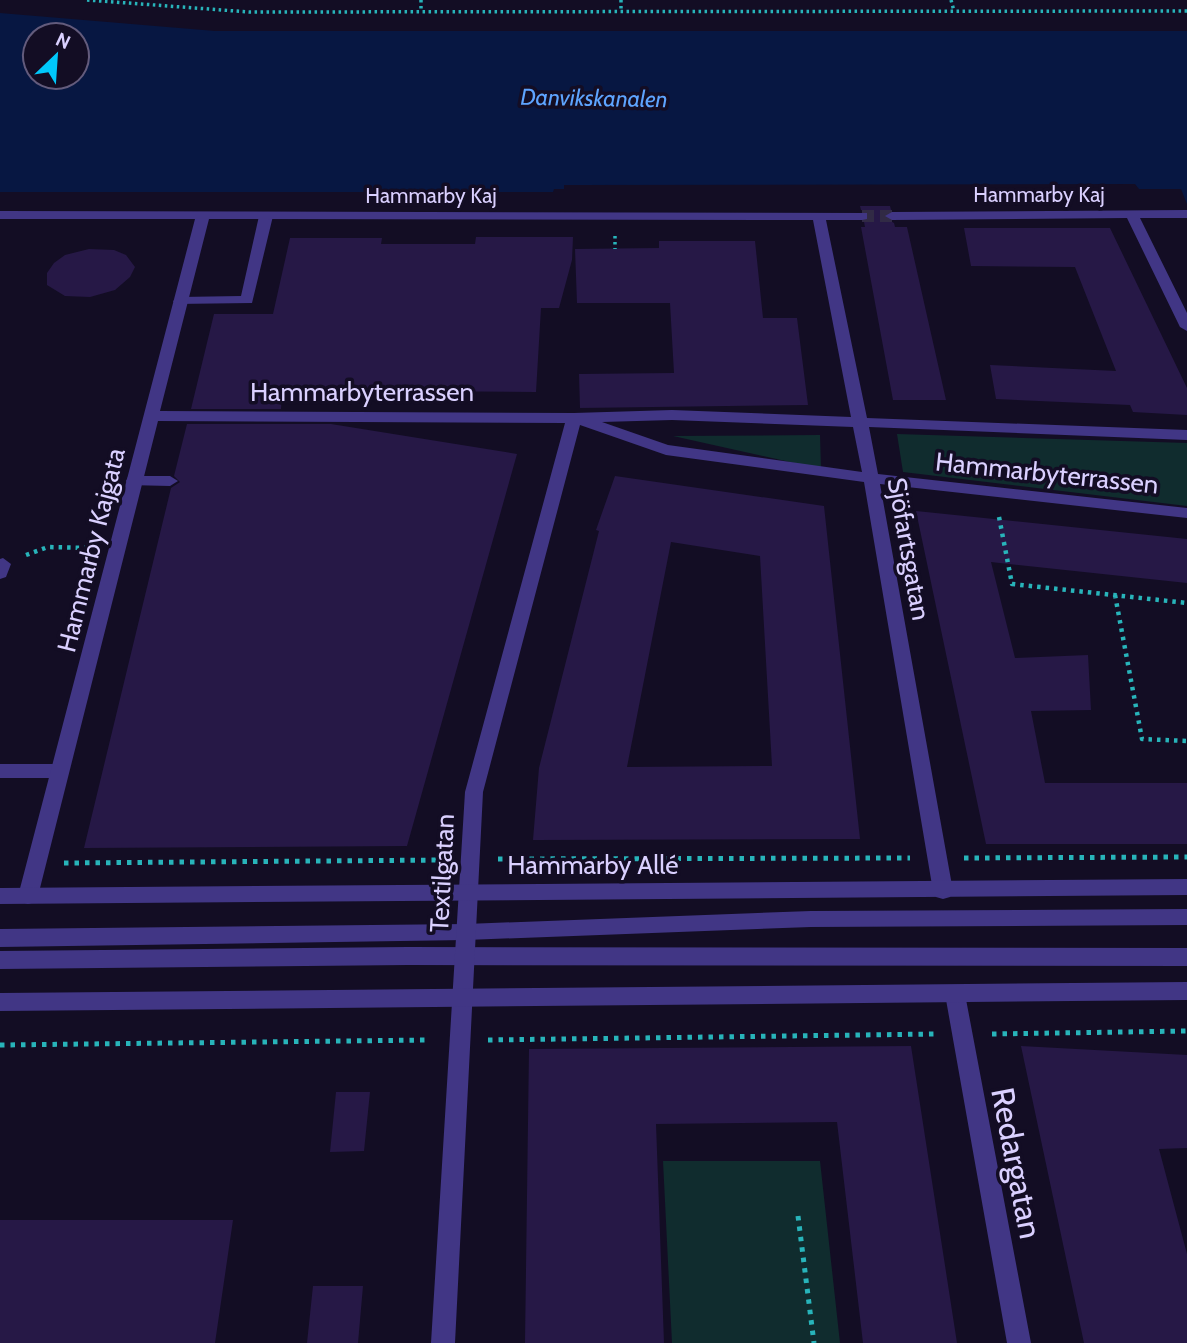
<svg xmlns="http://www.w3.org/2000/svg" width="1187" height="1343" font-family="Cabin,sans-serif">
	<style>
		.green { fill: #102c2e }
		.water { fill: #071742; fill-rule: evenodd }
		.building { fill: #261846; fill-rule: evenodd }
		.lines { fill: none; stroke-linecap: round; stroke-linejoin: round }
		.minor-tunnel { stroke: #312a45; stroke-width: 12; stroke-dasharray: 12 6; stroke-linecap: butt }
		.path-far2 { stroke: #28b4ba; stroke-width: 3.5; stroke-dasharray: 2.5 3.5; stroke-linecap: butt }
		.path-far1 { stroke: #28b4ba; stroke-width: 4.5; stroke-dasharray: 3.5 5; stroke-linecap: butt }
		.path { stroke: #28b4ba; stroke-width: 5; stroke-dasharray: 4.5 6; stroke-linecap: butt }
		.service { fill: #413685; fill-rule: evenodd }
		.minor { fill: #413685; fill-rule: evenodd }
		.tertiary { fill: #413685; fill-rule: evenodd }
		.labels { text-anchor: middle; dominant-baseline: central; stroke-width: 7; stroke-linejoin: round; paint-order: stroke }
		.far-street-label { font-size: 21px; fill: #dad0ff; stroke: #130d24 }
		.far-water-label { font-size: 23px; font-style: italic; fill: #5ea4ff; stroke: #130d24 }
		.street-label { font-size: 26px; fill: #dad0ff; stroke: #130d24 }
		.near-street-label { font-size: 32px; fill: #dad0ff; stroke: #130d24 }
	</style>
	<rect width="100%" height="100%" fill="#130d24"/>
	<path class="green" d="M897,434L1187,443V506L903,472Z
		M820,435L821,469L673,436Z
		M663,1161H820L840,1343H672Z"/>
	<path class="water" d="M0,13L215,31H1187V204L1181,189H1139L1135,184L564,185V189H554L553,192H0ZM77,35V77H35V35Z"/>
	<path class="building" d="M860,206H890L891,210L883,217L894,223L895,227H907L946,400H893L861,227H865L864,222L869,221L870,213L861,210Z
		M964,228H1110L1187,388V415L1133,412L1130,405L996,399L990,365L1116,371L1075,267L971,266Z
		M476,237H573L572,260L559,308H541L536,392L282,390L281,409H191L214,314H273L290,238H382L381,244H475Z
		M659,241H755L763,318H797L808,405L580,408L579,374L674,373L670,303H577L575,249L659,248Z
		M89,249L114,250L126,255L135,267L130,277L115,290L90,297L65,296L47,285V273L54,263L65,255Z
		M187,424H331L517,454L407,846L84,848L171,488L180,482L174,476Z
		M615,476L824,506L860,839L533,840L539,768L599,531L596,530ZM671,542L760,556L772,766L627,767Z
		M916,511L1187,539V583L991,562L1015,658L1088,655L1091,710L1031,711L1045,783H1187V844H986Z
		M911,1046L957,1343H863L837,1122L656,1124L664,1343H525L529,1049Z
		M1021,1046L1187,1055V1148L1159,1149L1187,1254V1343H1084Z
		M336,1092H370L364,1151L330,1152Z
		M0,1220H233L215,1343H0Z
		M313,1286H363L358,1343H307Z"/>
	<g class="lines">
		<path class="minor-tunnel" d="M862,216H892"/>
		<path class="path-far2" d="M87,0L249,12L1187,11
			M421,0V11
			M621,0V11
			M951,0L954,11
			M615,236V249"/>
		<path class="path-far1" d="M999,517L1012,584L1187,603
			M26,555L48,547L90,548
			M1115,595L1142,739L1187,741"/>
		<path class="path" d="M964,858L1187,857
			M498,859L910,858
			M64,863L444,860
			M992,1034L1187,1031
			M488,1040L934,1034
			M0,1045L430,1040
			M798,1216L814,1343"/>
		<path class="service" d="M266,212L273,216L252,303L175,304L173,301L180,297L241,296L259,216Z
			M134,476H170L178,481L170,486L128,485L126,481L128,477Z
			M3,558L11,564L6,577L0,579V559Z
			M0,764H60L67,766L69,771L67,776L60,778H0Z
			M1187,909V925L811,927L466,940L0,947V929L466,924L811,911Z
			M408,947L1187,948V966L408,965L0,969V951Z"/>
		<path class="minor" d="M1187,210V218H1140L1187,313V331L1180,327L1127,218L892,220L885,216L892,212Z
			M0,211L867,213V219L862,220H826L867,418L1187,430V440L869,427L878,474L1187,508V518L880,484L953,891L950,897L943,899L936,897L933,891L864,482L666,455L580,425L483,792L455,1343H431L465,792L565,423L158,421L38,896L35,902L28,904L21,902L18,896L195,219H0ZM209,219L813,220L851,417L672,410L574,413L160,411ZM672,420L853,427L862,472L668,445L602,422Z
			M955,985L962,988L965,994L1031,1343H1007L945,994L948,988Z"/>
		<path class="tertiary" d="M1187,879V895L0,904V888Z
			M1187,982V1000L0,1011V993Z"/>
	</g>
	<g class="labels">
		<g class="far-street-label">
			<text x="1039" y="194">Hammarby Kaj</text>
			<text x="431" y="195">Hammarby Kaj</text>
		</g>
		<g class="far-water-label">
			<text transform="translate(594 98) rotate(1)">Danvikskanalen</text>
		</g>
		<g class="street-label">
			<text x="362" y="392">Hammarbyterrassen</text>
			<text transform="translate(1047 473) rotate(6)">Hammarbyterrassen</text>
			<text transform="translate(909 549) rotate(80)">Sjöfartsgatan</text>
			<text transform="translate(91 550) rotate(-76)">Hammarby Kajgata</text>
			<text x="593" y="865">Hammarby Allé</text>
			<text transform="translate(442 873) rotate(-87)">Textilgatan</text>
		</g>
		<g class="near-street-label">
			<text transform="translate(1017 1163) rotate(79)">Redargatan</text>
		</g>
	</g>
	<g transform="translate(56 56) rotate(25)"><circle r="33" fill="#130d24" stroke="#635b7c" stroke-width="2"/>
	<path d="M0-5L12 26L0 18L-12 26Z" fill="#00c8fb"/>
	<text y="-10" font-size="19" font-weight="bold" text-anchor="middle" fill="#dad0ff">N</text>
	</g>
</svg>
